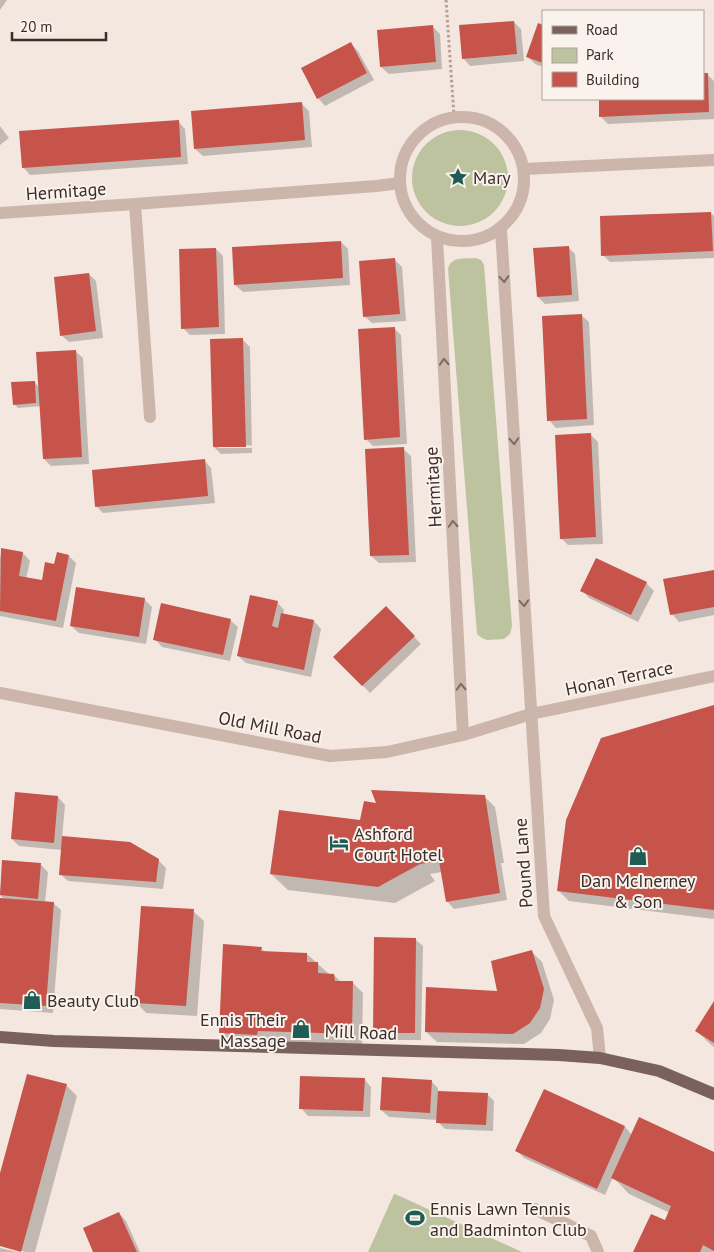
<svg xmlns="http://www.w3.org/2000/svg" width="714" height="1252" font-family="'PT Sans',sans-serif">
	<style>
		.green { fill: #bdc39f }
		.shadow { fill: #0003; fill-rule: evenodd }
		.building { fill: #c6544a }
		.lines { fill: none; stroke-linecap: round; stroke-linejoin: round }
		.path { stroke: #b89e95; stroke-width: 3; stroke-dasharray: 2.5 2.5; stroke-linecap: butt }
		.minor { stroke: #ccb5ab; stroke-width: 12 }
		.major { stroke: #7b615b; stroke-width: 12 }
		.oneway { stroke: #7c6a64 }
		.labels { text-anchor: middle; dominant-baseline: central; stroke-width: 4; stroke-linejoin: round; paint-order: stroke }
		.poi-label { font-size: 18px; fill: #3a2d2a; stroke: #faf2ec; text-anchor: start }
		.street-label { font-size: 18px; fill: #3a2d2a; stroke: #faf2ec }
	</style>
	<rect width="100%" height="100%" fill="#f3e7df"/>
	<path class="green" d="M412 178a48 48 0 1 1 96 0a48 48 0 1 1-96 0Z
		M476,258L481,260L484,265L512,626L510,634L504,639L487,640L482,638L477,634L448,269C451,256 464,259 476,258Z
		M394,1194H395L522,1252H368Z"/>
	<path class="shadow" d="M0,0H7L0,10Z
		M514,22L521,29L524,61L470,66L463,58Z
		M432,26L440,34L442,69L389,74L381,67Z
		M543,26V67L535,64L528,57Z
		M351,44L358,51L374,80L325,106L318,98Z
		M707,74L714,81V119L608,124L601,117L600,99H703V75Z
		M302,104L309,111L312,147L203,156L195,149Z
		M178,121L185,129L188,164L30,175L23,167Z
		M0,126L9,138L0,145Z
		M711,213L714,216V258L610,262L603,255Z
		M341,242L348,249L350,285L243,292L235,285Z
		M568,247L575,254L579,301L545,304L538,297Z
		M216,249L223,256L225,334L190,335L183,328Z
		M395,260L402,267L406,321L372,323L364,316Z
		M89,274L96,281L103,338L69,342L61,335Z
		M581,315L589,322L594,425L556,428L549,420Z
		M394,328L401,335L407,444L373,446L366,439Z
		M243,340L250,347L252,453L221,454L214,447ZM252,445V448H219V446Z
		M75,351L83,358L89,464L51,466L44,459L41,406L18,408L14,404L34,382L39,387Z
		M591,435L598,442L603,544L568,545L561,538Z
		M403,449L411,456L416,562L379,563L371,556Z
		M204,460L211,468L215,503L103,513L96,506Z
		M2,549L23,553L30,561L26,579L43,582L55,565L69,556L76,563L63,628L0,616V558Z
		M596,559L646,583L654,591L638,622L589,598L582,590Z
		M714,571V615L679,622L672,614Z
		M144,599L152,607L146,644L79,633L71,626Z
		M277,602L284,610L283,615L314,621L321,629L311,677L246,663L238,656Z
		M386,608L421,644L370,693L335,657Z
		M230,620L238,627L230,661L162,647L155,639Z
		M714,706V919L569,901L558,890Z
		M16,794L58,797L65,805L62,838L158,860L166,868L163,889L68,881L60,874L62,850L19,846L12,839Z
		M484,796L495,807L504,863H501L507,900L454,909L447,901L442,872L430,874L435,881L395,903L288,890L271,874L361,821L380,806Z
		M3,861L41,865L48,872L45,903H53L61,910L53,1013L0,1009V899L5,900L0,895Z
		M193,911L204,921L197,1016L146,1013L136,1002Z
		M415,939L423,946L421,1040H382L375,1032Z
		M261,948L266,953L307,954L329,974L334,975L341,982L353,983L363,993L362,1044L270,1041L264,1036V1042L227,1040L220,1033Z
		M532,952L542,962L554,1000L550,1019L541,1033L524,1044L437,1042L426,1032L499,992Z
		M714,1003V1047L710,1044L697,1031Z
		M364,1079L371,1087L370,1117L308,1116L301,1108Z
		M431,1081L438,1088V1092L487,1094L494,1101L493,1131L445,1129L438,1122V1120L389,1117L381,1110Z
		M66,1085L77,1096L35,1252H26L0,1245V1178Z
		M544,1091L625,1127L632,1135L714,1154V1252H635L665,1222L670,1213L629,1194L613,1177L605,1195L524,1158L517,1151Z
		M119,1213L126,1221L140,1252H95Z
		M0,1248L17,1252H0Z"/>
	<path class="building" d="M514,21L517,54L462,59L459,25Z
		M538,23L543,25V63L526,57Z
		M433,25L436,62L380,67L377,30Z
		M351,42L367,73L317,99L301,68Z
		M703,73H708L709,112L599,117V99H703Z
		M302,102L305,140L194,149L191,111Z
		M179,120L181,157L22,168L19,131Z
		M711,212L713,251L601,256L600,216Z
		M341,241L343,278L234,285L232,247Z
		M569,246L572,295L537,297L533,248Z
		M216,248L219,327L181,329L179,249Z
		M395,258L400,314L363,317L359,261Z
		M89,273L96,331L60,336L54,277Z
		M582,314L587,419L547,421L542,316Z
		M395,327L400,437L364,440L358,329Z
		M243,338L246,447H213L210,339Z
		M76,350L82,457L43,459L36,352Z
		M35,381L36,403L13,405L11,382Z
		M591,433L596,537L560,539L555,435Z
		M404,447L409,555L370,556L365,449Z
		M205,459L208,496L95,507L92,470Z
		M1,548L23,552L19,576L42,580L45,562L54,564L57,552L69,555L56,621L0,611Z
		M596,558L647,582L631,615L580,591Z
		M714,570V607L670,615L663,579Z
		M76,587L145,598L139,637L70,626Z
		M250,595L278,601L272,626L278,628L281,613L314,620L304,670L237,656Z
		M161,603L231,619L223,655L153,640Z
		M386,606L415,636L362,686L333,657Z
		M714,705V910L557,891L566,820L601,738Z
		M371,790L485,795L500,893L446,902L439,861L420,864L378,887L270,874L279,810L360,820L364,801L376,803Z
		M15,792L58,796L54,843L11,839Z
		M62,836L130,842L159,859L156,882L59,875Z
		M2,860L41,863L38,899L0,895Z
		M0,898L54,902L46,1006L0,1003Z
		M141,906L194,909L186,1006L134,1003Z
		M374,937L416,938L415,1033H373Z
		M223,944L262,947L261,951L307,953V962H318V973L334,974L335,981H353L352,1034L258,1031L257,1035L219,1033Z
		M532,950L544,989L540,1008L530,1023L513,1034L425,1032L426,987L497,991L491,961Z
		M714,1001V1043L695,1031Z
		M27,1074L67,1084L21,1252L0,1246V1173Z
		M300,1076L365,1078L363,1111L299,1109Z
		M382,1077L432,1080L430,1113L380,1110Z
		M544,1089L625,1126L597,1189L515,1151Z
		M438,1091L488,1093L486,1125L436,1123Z
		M639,1117L714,1152V1251L703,1245L700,1252H633L651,1214L665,1220L671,1206L611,1178Z
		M119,1212L137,1252H93L83,1228Z"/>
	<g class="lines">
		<path class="path" d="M446,0L454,116"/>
		<path class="minor" d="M400 179a62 62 0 1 1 124 0a62 62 0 1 1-124 0Z
			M524,169L714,160
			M135,204L150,417
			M0,213L135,204L376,186L400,183
			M501,230L544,916L597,1028L600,1058
			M437,237L463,735
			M0,693L330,756L387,752L463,735L531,714L714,676
			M535,1209L591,1236L598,1252"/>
		<path class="major" d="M0,1037L54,1041L559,1055L600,1058L659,1071L714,1094"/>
	</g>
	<defs><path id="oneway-chevron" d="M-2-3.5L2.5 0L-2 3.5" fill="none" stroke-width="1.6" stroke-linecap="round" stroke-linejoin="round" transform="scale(1.25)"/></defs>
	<g class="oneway">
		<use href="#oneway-chevron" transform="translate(504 279) rotate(86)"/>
		<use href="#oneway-chevron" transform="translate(444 362) rotate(-93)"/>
		<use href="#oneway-chevron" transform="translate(514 441) rotate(86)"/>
		<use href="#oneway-chevron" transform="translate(453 524) rotate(-93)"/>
		<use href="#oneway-chevron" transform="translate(524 603) rotate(86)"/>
		<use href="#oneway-chevron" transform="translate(461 687) rotate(-93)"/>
	</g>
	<defs>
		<g id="sight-bare" transform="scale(1.5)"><path d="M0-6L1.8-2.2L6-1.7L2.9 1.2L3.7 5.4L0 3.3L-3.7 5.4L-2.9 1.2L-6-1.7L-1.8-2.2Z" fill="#1f5c56" stroke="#faf2ec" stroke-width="2.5" paint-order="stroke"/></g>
		<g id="hotel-bare" transform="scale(1.5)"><path d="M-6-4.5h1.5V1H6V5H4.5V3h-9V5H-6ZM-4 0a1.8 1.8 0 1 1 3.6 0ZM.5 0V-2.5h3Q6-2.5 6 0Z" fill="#1f5c56" stroke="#faf2ec" stroke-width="2.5" paint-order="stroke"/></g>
		<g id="shop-bare" transform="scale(1.5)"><path d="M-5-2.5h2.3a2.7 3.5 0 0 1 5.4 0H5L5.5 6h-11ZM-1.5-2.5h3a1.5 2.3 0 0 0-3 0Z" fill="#1f5c56" stroke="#faf2ec" stroke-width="2.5" paint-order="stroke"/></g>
		<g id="stadium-bare" transform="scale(1.5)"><path d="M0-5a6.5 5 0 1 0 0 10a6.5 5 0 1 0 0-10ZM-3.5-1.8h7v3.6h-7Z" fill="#1f5c56" stroke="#faf2ec" stroke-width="2.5" paint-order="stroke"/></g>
	</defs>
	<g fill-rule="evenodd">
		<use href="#sight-bare" x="458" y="177"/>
		<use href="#hotel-bare" x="339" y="843"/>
		<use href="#shop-bare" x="638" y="856"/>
		<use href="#shop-bare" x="32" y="1000"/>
		<use href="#shop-bare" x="301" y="1029"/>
		<use href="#stadium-bare" x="415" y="1218"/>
	</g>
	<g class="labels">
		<g class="poi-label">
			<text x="473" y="177">Mary</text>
			<text x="354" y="833">Ashford<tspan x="354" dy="21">Court Hotel</tspan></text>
			<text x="638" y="880" text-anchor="middle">Dan McInerney<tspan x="638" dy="21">&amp; Son</tspan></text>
			<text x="47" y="1000">Beauty Club</text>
			<text x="286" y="1019" text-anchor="end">Ennis Their<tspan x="286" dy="21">Massage</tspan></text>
			<text x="430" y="1208">Ennis Lawn Tennis<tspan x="430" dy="21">and Badminton Club</tspan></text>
		</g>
		<g class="street-label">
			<text transform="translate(66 191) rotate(-4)">Hermitage</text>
			<text transform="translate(433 487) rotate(-93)">Hermitage</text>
			<text transform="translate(619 678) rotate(-12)">Honan Terrace</text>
			<text transform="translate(270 727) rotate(11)">Old Mill Road</text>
			<text transform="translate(523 863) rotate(-94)">Pound Lane</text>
			<text transform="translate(361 1032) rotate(2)">Mill Road</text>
		</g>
	</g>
	<rect x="542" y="10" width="162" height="90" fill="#faf2ec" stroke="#ada39e"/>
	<rect x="552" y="26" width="25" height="8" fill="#7b615b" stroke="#ada39e"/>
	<text x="586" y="35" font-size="15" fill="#3a2d2a">Road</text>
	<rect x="552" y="48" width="25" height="15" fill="#bdc39f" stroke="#ada39e"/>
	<text x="586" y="60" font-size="15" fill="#3a2d2a">Park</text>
	<rect x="552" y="72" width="25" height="15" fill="#c6544a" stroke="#ada39e"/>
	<text x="586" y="85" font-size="15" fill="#3a2d2a">Building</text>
	<path d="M12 32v8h94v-8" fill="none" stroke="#3a2d2a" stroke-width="2.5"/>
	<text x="20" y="32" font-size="15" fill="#3a2d2a" stroke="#faf2ec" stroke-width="4" paint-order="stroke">20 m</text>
</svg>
